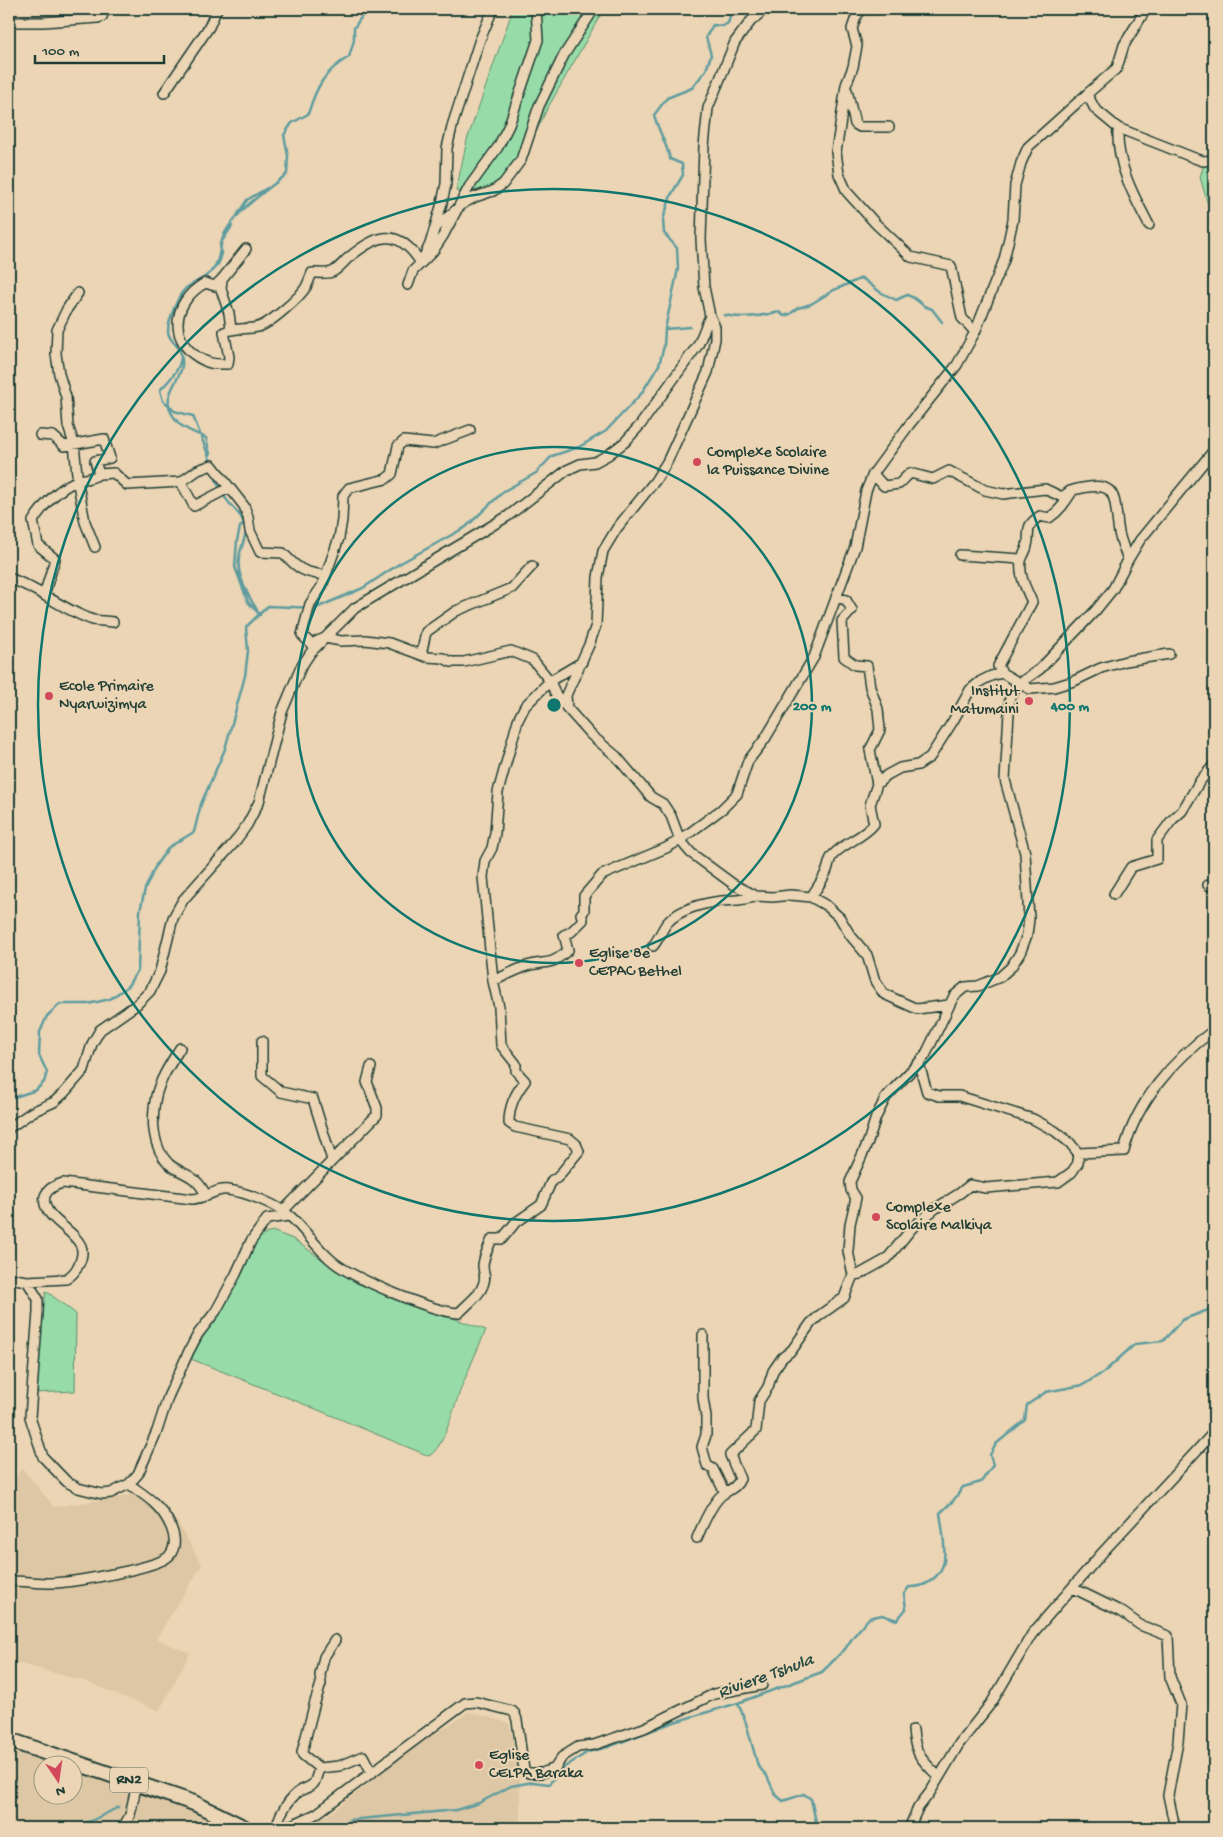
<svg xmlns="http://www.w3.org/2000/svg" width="1223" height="1837" font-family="'Gochi Hand',sans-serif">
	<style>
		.built { fill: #ddc7a4; fill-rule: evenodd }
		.green { fill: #97dca8; stroke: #5b8c6e }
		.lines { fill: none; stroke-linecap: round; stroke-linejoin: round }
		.stream { stroke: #609c9f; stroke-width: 2.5 }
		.minor-casing { stroke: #1f3d34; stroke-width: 12 }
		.trunk-casing { stroke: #1f3d34; stroke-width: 18 }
		.minor { stroke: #ebd5b4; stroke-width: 9 }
		.trunk { stroke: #ebd5b4; stroke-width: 14 }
		.ring { fill: none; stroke: #0f766e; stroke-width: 2.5 }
		.poi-dot { fill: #d1495b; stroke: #ebd5b4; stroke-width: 2 }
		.labels { text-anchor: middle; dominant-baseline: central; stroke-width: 4; stroke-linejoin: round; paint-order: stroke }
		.shield { fill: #ebd5b4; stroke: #5c6b5a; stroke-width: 1 }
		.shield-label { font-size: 15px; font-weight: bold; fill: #1f3d34 }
		.poi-label { font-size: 16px; fill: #1f3d34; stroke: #ebd5b4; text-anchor: start }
		.water-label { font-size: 18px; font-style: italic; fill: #2a4d46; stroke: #ebd5b4 }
		.centre { fill: #0f766e; stroke: #ebd5b4; stroke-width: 2.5 }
		.ring-label { font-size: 15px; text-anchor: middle; font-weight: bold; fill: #0f766e; stroke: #ebd5b4; stroke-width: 4; stroke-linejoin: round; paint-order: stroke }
	</style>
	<rect width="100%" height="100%" fill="#ebd5b4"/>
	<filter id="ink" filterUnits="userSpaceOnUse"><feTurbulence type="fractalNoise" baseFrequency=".02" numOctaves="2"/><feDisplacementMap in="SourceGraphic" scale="10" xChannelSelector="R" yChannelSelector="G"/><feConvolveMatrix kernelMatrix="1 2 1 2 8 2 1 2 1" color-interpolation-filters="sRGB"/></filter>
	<g filter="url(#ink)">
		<path class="built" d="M22,1468L54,1507L121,1497L140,1491L177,1522L202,1565L156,1639L190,1653L159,1711L84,1681L9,1661V1489Z
			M469,1712L509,1723L520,1773V1828H304L331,1813L409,1751Z
			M9,1734L107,1766L271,1828H9ZM42,1764H72V1794H42Z"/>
		<path class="green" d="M513,9H604L546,111L527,151L501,182L469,196L456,191L467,140Z
			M1214,155V226L1200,177L1206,158Z
			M272,1231L293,1239L356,1283L486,1330C478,1348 470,1366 463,1384C454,1403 446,1446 429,1456L316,1409L191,1359L256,1239Z
			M46,1291L76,1314L75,1391L34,1393Z"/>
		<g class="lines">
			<path class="stream" d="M238,214L247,200L267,188
				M212,270C222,263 222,255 220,244L232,226
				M193,287L202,279
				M180,301L181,298L187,292
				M724,315C743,319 761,316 779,312L784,316L790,314L798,308L811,304L834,290L862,278L880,292L896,300L907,295L914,298L924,306L932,309L942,322
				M665,329L690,327
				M177,336L178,348
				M181,356C189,376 156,393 174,417C176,420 179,424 182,426C189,431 198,434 206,438L210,454
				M211,462L193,416L174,411L169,405L163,401L160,390C169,381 185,365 180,351C177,344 169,340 168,332C168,324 172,313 175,306C185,280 194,287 210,273C222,262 218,243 226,231C239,208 266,191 287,174L288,156L284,135L292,123L308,114C316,88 324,71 349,57L354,40V28L364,13V9
				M214,472C217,484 222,495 230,504C237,513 239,511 244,523L240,527L237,541L235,567L248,602L260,615
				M246,531C245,540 240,549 239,558C236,575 248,596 257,610
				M9,1099L36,1090L44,1082L47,1072L39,1055L40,1032L47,1016L60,1004H88L110,999L127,987L138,970L140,911L145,889L156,865L169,847L194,832L201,804L225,749L245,676L248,651L246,627L268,606L316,608L363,588L399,564L466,527L504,491L536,473L552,456L579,447L606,431L641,394L659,365L664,346L665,329L678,269L677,248L664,233L663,220L671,195L683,175L682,164L670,159C667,144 658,130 654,115L667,98L692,88L706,70L711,55L706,37L713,25L723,26L728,23L730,17L728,9
				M738,1703L746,1723L758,1766L767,1776L775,1794L783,1801L804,1794L811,1799L816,1822L821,1828
				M349,1820L456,1810L479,1803L511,1786L533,1782L549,1784L563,1768L588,1752L608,1747L671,1723L738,1703L822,1672L845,1649L853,1637L869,1618L882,1615L897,1620L906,1609L904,1594L909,1587C925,1588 941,1577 944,1561C946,1546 942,1528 940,1513L953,1501L963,1487L981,1482L993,1465L990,1455L996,1444L1025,1420L1027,1405L1046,1392L1083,1385L1104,1372L1135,1344L1163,1341L1182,1320L1208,1310L1214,1302
				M63,1828L91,1821L119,1807"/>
			<g class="minor-casing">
				<path id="minor" d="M861,9L856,17L852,29L857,46L853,67L846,85L840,126L836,152L839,174L847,192L876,224L911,257L951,266L962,318L975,332
					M9,22H43L98,18L102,17L105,9
					M847,90L855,124L860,127H889
					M164,93L209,27L217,9
					M1087,94L1117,68L1124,45L1146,9
					M1118,128C1116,163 1133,195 1149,225
					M435,228L464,203L475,197L493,191L503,184L521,160L539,106L564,55L594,9
					M222,279L215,286L205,283C171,302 167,344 205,361C212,365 221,364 228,364L229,357L224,332C235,327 247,330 258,327C270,324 300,297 306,287C308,283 310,278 312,273C318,273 327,274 332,272C337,270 343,263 347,259C376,235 397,225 421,263L433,251L443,236L469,187L498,147L509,125L538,40L536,9
					M408,285L413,271L421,263L430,244L442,203L446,184L447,148L453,123L479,42L493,9
					M78,293L67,309L57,330L56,354L59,374L66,397L68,426L74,444L78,484L85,522L95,547
					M231,329L229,313L221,289L222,279L246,249
					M470,430L433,444L404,441L398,446L392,474L386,479L349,488L343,496L342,520L339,538L322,586L310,604L302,635L311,644L325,638L341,641L365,640L389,643L427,657L443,658L451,662H464L511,651L533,660L550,681L556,695L567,708L591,735L616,756L651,797L663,804L671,816L680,840L691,853L733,884L756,896L773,897L791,895L811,897L827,906L840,918L850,935L867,955L875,981L884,994L917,1009L949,1005
					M40,435L53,436L64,446L104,439L110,458L95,461L99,474L114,473L127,485L181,482L194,506L229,488
					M873,474L884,486L899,484L910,473L933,479L949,471L985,490L1003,494L1045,489L1062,497L1070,491
					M181,482L198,470L212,465L244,506L248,517L250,531L260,552L283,553C298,569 304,573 325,575
					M960,555L1021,559
					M9,578C38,588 63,610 93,620C99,621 106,621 113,622
					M44,595L55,559L38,545L33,521C45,503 57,490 76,481C84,478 91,480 99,474
					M421,655L426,632L456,611L512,588L532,566
					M1002,673L998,666L1032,602C1026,588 1019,577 1021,561C1022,556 1026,552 1027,546C1031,532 1023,527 1040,516L1049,518C1060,511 1066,501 1073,490C1121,478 1113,497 1119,533C1121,542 1125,551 1128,560
					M567,708L566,695L589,645L596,625L598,577L603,551L617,528L655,481L667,462L708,372L715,339V327L710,316L704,287L701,239L704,146L708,108L735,42L751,21L765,9
					M877,784L887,775L900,768L918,765L930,757L953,721L970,690L981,681L991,676L1002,673L1030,689L1054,687L1074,681L1101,668L1126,661L1169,654
					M1208,885L1214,887
					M1114,894L1131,867L1157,859V840L1172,820L1182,811L1200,781L1214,765
					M811,897C817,888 823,880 827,870C829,865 829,859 833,855C845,842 863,838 874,824L870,805L877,784L870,750L880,730L878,709L870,687L867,666L855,665L844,657L842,621L852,610L846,600L836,597
					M653,946C659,939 662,929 667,923C679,909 704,903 721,901C734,900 744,901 756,896
					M493,981C504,976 516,970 527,966C547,960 550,967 568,950L564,935L571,932L583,920L581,914L584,911V896L602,875L666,848L680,840L722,809L737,794L748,761L765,739L814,657L855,547L866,491L873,474L909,425L957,365L975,332L1004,260L1013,220L1015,185L1021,163L1028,147L1087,94L1095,109L1118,128L1197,159L1203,161L1214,160
					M262,1041V1076L281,1092L313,1099L332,1160
					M180,1048C171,1063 160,1079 156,1096C151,1118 152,1148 169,1164C178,1172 191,1174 198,1183C202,1187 204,1192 207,1196
					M9,1128L32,1112L54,1102L64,1093L84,1070L92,1044L100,1030L136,1005L150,991L160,971L173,918L183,900L234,843L247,825L259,802L282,712L301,667L311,652L355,608L508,516L567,470L580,464L595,462L608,455L625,442L641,424L698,345L710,316
					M1078,1153L1124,1151C1136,1102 1174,1059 1214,1030
					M282,1212L377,1115V1108L367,1082L371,1067
					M853,1275L860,1274L887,1259L912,1228L936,1208L960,1193L970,1185L986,1188L1058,1182L1072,1172L1078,1163V1153L1070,1143L1055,1131L1033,1119L959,1096H939L927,1092L919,1064
					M9,1278L27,1281L38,1299V1312L30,1417L43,1457L67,1482L78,1488L102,1494L111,1493L129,1484L138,1474L157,1431L168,1397L189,1351L198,1334L216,1311L236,1274L251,1241L267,1219L289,1216
					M27,1281L66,1279C73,1275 76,1271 79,1264C82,1259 83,1251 81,1246C74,1229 40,1217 45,1196C48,1188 55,1185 63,1183L192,1199C205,1199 216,1188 228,1190C246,1192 278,1205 291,1217C305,1230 315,1246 330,1259C349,1277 433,1312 459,1313C468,1303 481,1295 484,1282C486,1275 483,1272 483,1266C483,1257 489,1247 492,1239H502L515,1223L541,1205L552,1180L557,1178L579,1151L576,1144L570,1139L515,1127L509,1123C509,1106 515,1094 525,1081L516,1071V1064L501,1045L499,1007L493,981L483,877L485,861L492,848L495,833L498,792L518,720L525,706L550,681L582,662
					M703,1335V1398L706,1417V1435L702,1447L707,1465L713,1469L725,1493
					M697,1538C702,1526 712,1502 723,1494C730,1489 736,1488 740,1479L730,1455L756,1430L759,1401L768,1387L773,1371L782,1358L792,1350L811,1323L820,1315L844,1298L853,1275L848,1251L850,1224L856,1198L851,1190L850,1182L868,1142L876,1117L886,1097L925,1056L954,996L965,987L978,986L1000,977L1011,967L1020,953L1027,935L1029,919L1025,853L1005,780L1010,696L1020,683L1040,669L1096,610L1113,589L1128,560L1140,540L1214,450
					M9,1581C23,1581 37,1583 51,1583C70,1583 158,1568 169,1556C183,1540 166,1514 153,1502C146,1496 137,1490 129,1484
					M1073,1588L1122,1612L1140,1625L1168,1636L1170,1677L1181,1704L1178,1742L1168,1795L1175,1828
					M335,1640L324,1657L320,1675L321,1684L315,1702L302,1752L303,1755L319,1768L339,1766L363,1756L372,1773
					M913,1730C915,1755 922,1760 939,1777
					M123,1828L130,1815L137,1783
					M277,1828C277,1817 290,1797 300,1791C304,1788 310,1788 314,1783C316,1779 318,1772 319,1768
					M278,1828L294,1824L316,1814L465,1703L476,1702L512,1711L515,1714L517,1720L524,1770L529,1773H542L555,1768L562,1757L578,1747L594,1745L644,1728L714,1694L762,1685
					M909,1828L918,1808L931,1791L959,1744L992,1702L1032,1634L1103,1552L1214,1432"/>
			</g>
			<g class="trunk-casing">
				<path id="trunk" d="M9,1740L194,1803L245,1828"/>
			</g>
			<use href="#minor" class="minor"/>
			<use href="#trunk" class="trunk"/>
		</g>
	</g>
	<g class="ring">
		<circle cx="554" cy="705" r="258"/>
		<circle cx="554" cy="705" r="516"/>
	</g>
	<g class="poi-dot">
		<circle cx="697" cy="462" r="5"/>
		<circle cx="49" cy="696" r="5"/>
		<circle cx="1029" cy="701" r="5"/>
		<circle cx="579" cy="963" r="5"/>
		<circle cx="876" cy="1217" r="5"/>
		<circle cx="479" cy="1765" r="5"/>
	</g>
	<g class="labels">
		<rect class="shield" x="110" y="1767.5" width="38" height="25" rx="4"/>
		<g class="shield-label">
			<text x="129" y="1780">RN2</text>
		</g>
		<g class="poi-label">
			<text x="707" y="453">Complexe Scolaire<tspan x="707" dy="18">la Puissance Divine</tspan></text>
			<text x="59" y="687">Ecole Primaire<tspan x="59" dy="18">Nyarwizimya</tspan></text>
			<text x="1019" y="692" text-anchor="end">Institut<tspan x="1019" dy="18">Matumaini</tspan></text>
			<text x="589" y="954">Eglise 8e<tspan x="589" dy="18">CEPAC Bethel</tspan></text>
			<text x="886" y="1208">Complexe<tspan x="886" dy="18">Scolaire Malkiya</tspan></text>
			<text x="489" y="1756">Eglise<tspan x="489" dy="18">CELPA Baraka</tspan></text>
		</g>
		<g class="water-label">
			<text transform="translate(766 1677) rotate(-20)">Riviere Tshula</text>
		</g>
	</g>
	<circle cx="554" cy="705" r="8" class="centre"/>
	<g class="ring-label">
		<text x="812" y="710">200 m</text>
		<text x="1070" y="710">400 m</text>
	</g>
	<rect width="1223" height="1837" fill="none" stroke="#ebd5b4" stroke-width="30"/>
	<rect x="15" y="15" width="1193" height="1807" fill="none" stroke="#1f3d34" stroke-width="2" filter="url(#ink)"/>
	<g transform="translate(58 1780) rotate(167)"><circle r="24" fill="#ebd5b4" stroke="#999881"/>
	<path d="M0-4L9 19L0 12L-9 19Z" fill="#d1495b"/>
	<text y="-8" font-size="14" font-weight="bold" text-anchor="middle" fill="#1f3d34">N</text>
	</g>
	<path d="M35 55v8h129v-8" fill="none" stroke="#1f3d34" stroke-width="2.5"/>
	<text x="42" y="55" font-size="15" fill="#1f3d34" stroke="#ebd5b4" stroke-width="4" paint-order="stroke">100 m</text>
</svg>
